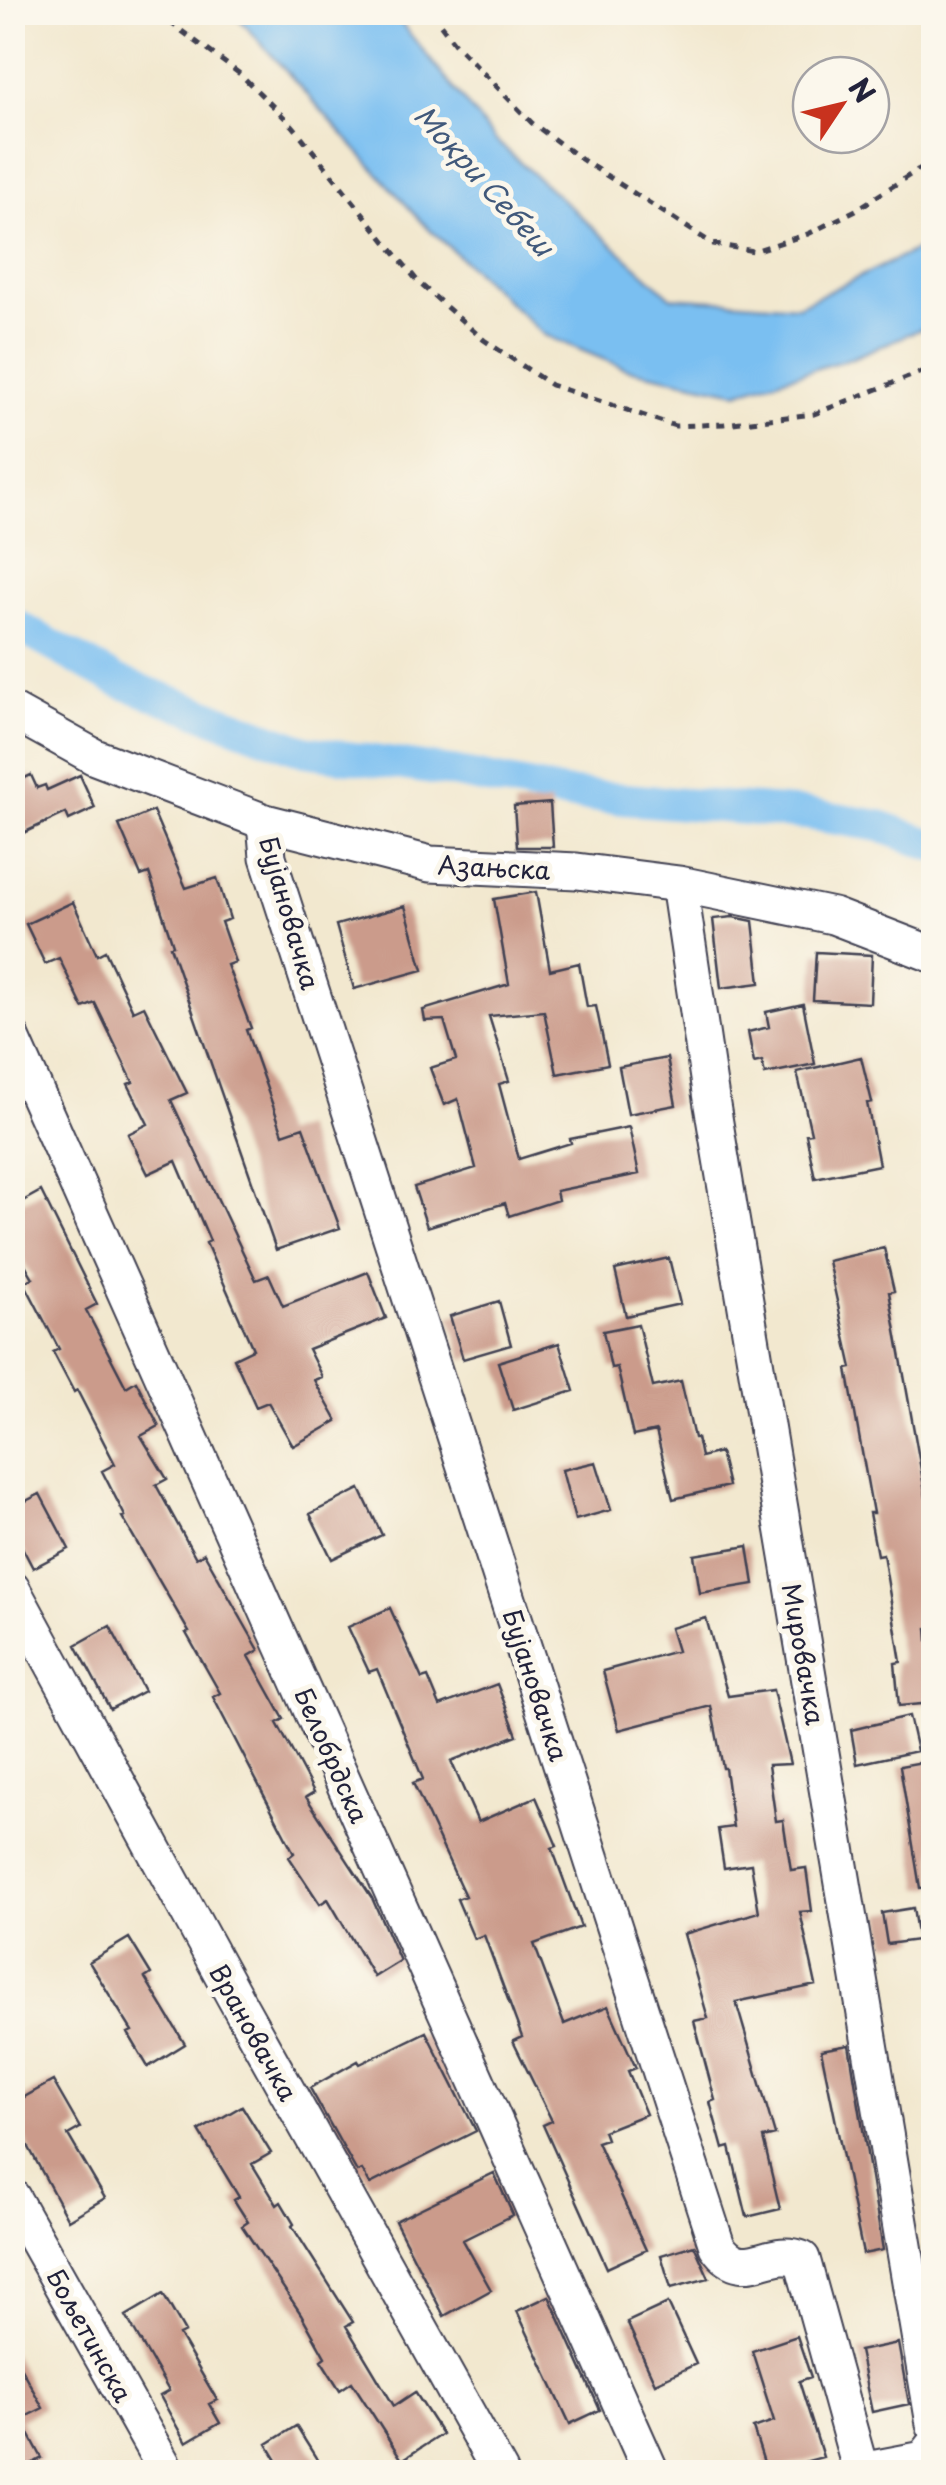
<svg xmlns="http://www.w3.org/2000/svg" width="946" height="2485" font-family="'Playpen Sans',sans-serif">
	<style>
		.water { fill: #7abff1; stroke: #4e7096; stroke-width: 2.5 }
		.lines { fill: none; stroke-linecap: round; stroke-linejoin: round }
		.canal { stroke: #7abff1; stroke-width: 32 }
		.building { fill: #cb9b8b }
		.minor-casing { stroke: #414051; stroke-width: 39 }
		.path { stroke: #414051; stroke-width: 5; stroke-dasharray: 8 8; stroke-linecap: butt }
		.minor { stroke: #fff; stroke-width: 35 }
		.labels { text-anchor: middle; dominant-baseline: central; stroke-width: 10; stroke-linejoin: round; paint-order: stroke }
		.street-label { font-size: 25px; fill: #22223b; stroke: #fbf7ec }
		.water-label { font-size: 28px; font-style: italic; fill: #41597b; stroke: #fbf7ec }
	</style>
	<rect width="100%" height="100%" fill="#fbf7ec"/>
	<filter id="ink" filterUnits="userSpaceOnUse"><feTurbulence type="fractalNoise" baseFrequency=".01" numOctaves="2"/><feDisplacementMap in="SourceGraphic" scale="20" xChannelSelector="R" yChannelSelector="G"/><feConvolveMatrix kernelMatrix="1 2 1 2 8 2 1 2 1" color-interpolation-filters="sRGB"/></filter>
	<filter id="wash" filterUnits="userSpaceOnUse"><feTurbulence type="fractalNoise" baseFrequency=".0048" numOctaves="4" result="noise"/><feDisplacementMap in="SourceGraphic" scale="40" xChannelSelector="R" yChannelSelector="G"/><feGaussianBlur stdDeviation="2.25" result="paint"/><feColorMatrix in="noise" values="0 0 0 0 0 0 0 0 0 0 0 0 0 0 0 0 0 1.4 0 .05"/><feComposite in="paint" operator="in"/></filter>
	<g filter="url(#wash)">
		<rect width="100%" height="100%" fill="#f2e8cf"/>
		<path class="water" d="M234,13H393L495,140L671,297L798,306L933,242V324L852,358L737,392L627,369L544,335L421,221Z"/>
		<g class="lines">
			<path class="canal" d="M12,623L117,681L305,751L452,772L564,794L806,814L880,826L934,846"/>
		</g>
		<g id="blocks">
			<path class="building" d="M31,775L37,788L45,785L47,790L80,775L95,808L69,820L66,813L21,834L12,815V784Z
				M550,803L553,847H517L514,806Z
				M153,811L186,888L217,878L230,919L221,922L235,962L227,965L251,1028L246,1030L283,1134L303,1127L340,1228L276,1250L170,946L173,945L149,873L141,876L119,825Z
				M536,892L550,970L579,963L587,1007L596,1006L608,1064L557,1074L544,1011L489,1016L509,1081L499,1084L519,1159L571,1143L570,1139L629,1127L639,1174L556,1191L558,1200L509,1216L505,1203L427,1227L414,1187L476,1168L458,1099L444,1105L430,1068L456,1060L444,1020L425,1021L423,1010L509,984L494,899Z
				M73,902L97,955L105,951L133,1011L144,1006L187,1093L171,1100L256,1280L269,1275L283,1306L368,1272L386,1318L308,1349L322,1377L314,1380L337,1421L293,1446L268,1402L256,1407L234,1358L253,1349L206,1243L210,1241L176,1161L148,1174L128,1134L148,1124L128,1084L133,1082L95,1003L83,1008L59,958L45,964L26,924Z
				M405,906L423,970L354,989L336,925Z
				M733,917L753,921L760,983L721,988L713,919Z
				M816,952L872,955L870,1003L813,1000Z
				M803,1004L815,1064L765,1074L762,1061L754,1063L748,1032L769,1027L766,1012Z
				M861,1057L872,1102L867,1103L879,1165L815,1178L806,1134L811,1133L797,1072Z
				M667,1058L676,1105L628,1114L619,1067Z
				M41,1191L97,1304L86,1310L126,1387L136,1381L159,1426L141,1436L167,1479L156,1485L196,1558L204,1553L259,1650L249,1656L284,1719L277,1723L314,1792L306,1797L372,1898L400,1961L374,1977L328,1899L320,1904L289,1857L294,1853L213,1697L220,1693L186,1633L189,1632L122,1517L125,1516L102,1471L115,1464L77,1390L74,1392L53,1352L59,1349L24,1282L33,1278L12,1242V1207Z
				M884,1248L894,1291L889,1292L934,1542V1627L927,1628L933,1703L899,1706L895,1663L901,1662L883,1554L877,1555L869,1513H873L847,1369L852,1368L828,1261Z
				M669,1258L680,1304L626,1316L615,1270Z
				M499,1301L511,1345L463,1359L450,1316Z
				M638,1324L653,1387L681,1381L694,1438H697L701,1457L720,1452L728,1486L673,1499L656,1431L633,1436L617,1367L611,1368L603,1331Z
				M559,1343L574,1391L513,1410L498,1362Z
				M596,1462L611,1510L575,1520L562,1470Z
				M360,1489L382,1535L332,1559L310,1514Z
				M40,1494L69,1549L33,1568L12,1528V1508Z
				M748,1546L754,1584L700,1593L694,1555Z
				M390,1608L422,1679L428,1677L440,1706L497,1684L517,1735L451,1761L478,1822L536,1797L557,1846L552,1848L581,1927L534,1944L564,2024L608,2006L636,2068L628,2071L646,2114L603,2131L606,2139L597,2142L646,2250L607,2268L543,2125L552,2121L513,2041L522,2037L484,1935L474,1939L457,1899L465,1896L413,1783L423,1779L377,1669L369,1672L348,1627Z
				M706,1618L728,1696L773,1690L790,1764L768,1765L776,1821L783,1820L791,1870L806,1868L812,1911L800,1912L816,1985L736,2002L775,2135L763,2138L780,2209L747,2217L730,2147L723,2149L710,2102L715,2100L694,2021L708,2018L684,1934L759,1912L751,1864L724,1868L718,1829L733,1827L725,1768H723L711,1706L619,1730L603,1671L677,1651L670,1628Z
				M110,1626L144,1691L110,1709L76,1645Z
				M909,1716L917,1751L857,1764L851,1730Z
				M934,1760V1887L920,1888L900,1766Z
				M913,1908L918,1940L887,1944L882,1913Z
				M129,1938L151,1974L145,1978L185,2044L148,2067L128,2033L132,2031L89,1962Z
				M426,2032L476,2131L370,2184L362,2170L357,2172L310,2088L358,2061L360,2064Z
				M849,2045L883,2250L863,2254L821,2050Z
				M53,2081L80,2128L68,2135L105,2198L68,2220L12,2116V2104Z
				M242,2106L271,2153L252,2164L277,2205L281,2202L294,2224L292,2226L353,2322L346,2326L394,2406L415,2392L442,2434L402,2460L352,2382L340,2390L321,2360L325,2357L301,2314L242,2226L248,2222L234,2200L239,2197L199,2131Z
				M494,2173L513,2215L463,2240L491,2290L444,2316L395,2221Z
				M694,2245L709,2278L671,2288L661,2255Z
				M163,2294L185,2332L179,2335L217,2400L209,2404L220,2423L186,2443L160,2396L169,2391L126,2316Z
				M549,2296L600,2410L570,2424L517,2311Z
				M668,2303L696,2364L655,2383L627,2322Z
				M797,2336L811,2377L799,2381L823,2457L767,2472L753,2428L774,2421L752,2351Z
				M898,2343L909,2404L872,2412L859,2351Z
				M12,2352L43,2408L21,2419L42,2458L17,2472H12Z
				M296,2426L318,2461L300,2472H284L267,2444Z"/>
		</g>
	</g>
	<g filter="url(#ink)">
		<use href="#blocks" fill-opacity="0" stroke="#414051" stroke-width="2.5"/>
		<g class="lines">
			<g class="minor-casing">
				<path id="minor" d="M12,711L95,757L265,822L430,864L577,871L679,884L833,916L934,955
					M265,822L268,857L717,2246C744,2285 768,2245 802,2259L861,2472
					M679,884L711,1099L934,2424
					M12,1038L651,2472
					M12,1589L234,1996L500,2472
					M12,2197L167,2472
					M861,2471L924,2459L934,2446"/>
			</g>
			<path class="path" d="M156,12L240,74L293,126L419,283L484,340L551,385L675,426L724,424L814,414L934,367
				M431,12L456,45L532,123L581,159L713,244L754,251L808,234L856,210L919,169L934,164"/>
			<use href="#minor" class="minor"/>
		</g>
	</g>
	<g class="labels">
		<g class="street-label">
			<text transform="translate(494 867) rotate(3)">Азањска</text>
			<text transform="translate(290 913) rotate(74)">Бујановачка</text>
			<text transform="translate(804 1654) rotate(80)">Мировачка</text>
			<text transform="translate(536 1685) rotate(72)">Бујановачка</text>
			<text transform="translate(332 1755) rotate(66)">Белобрдска</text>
			<text transform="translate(254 2032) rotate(61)">Врановачка</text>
			<text transform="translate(90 2335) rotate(61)">Бољетинска</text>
		</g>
		<g class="water-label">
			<text transform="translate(485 180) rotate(48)">Мокри Себеш</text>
		</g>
	</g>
	<rect width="946" height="2485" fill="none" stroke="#fbf7ec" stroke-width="50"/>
	<g transform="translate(841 105) rotate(55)"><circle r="48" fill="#fbf7ec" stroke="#a4a2a5" stroke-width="2.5"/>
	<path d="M0-8L18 38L0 25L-18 38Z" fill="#c8321e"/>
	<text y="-15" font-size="28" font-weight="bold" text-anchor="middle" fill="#22223b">N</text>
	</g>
</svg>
